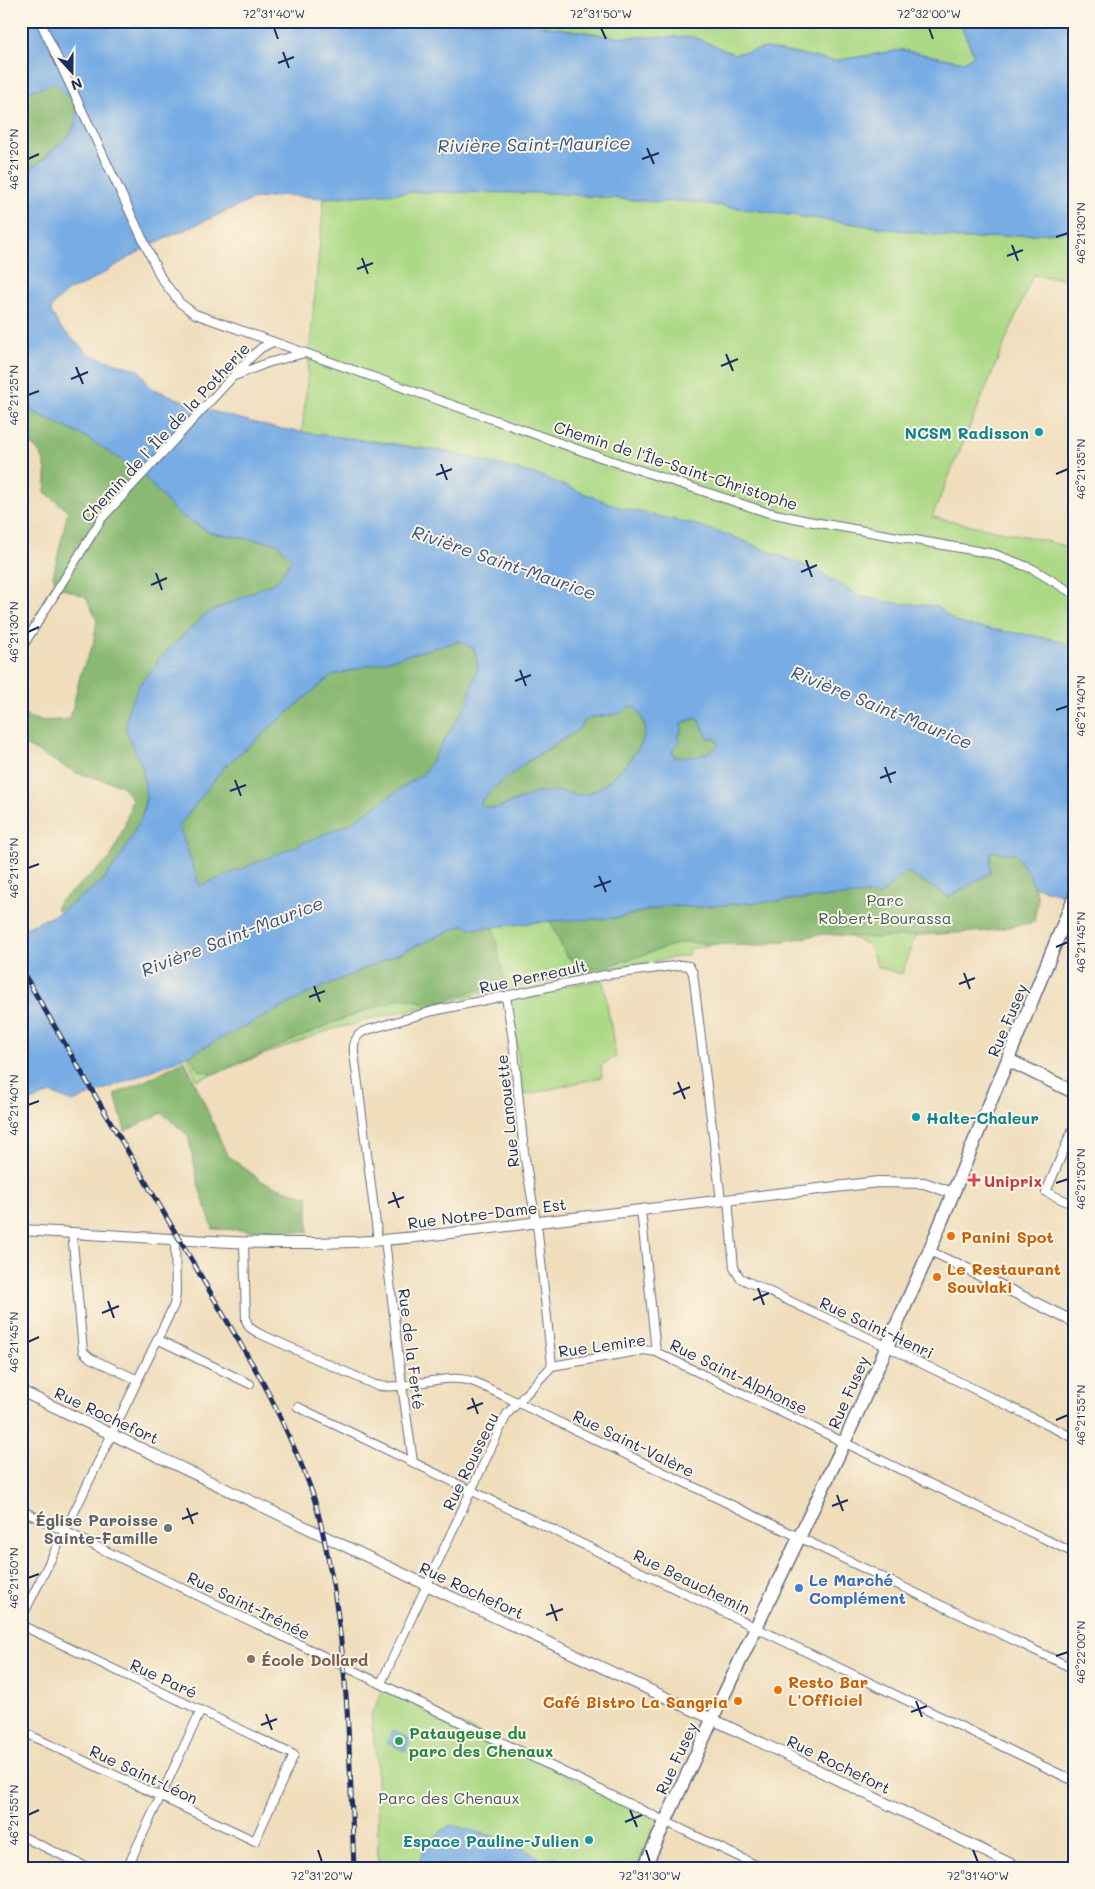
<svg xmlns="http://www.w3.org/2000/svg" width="1095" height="1889" font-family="Mali,sans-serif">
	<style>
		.green { fill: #acd985; stroke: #648472 }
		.forest { fill: #89b972; stroke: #527468 }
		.water { fill: #77ace4; stroke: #496ea1; fill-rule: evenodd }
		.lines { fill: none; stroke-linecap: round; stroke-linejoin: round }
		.minor-casing { stroke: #656c7f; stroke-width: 10 }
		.tertiary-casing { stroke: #656c7f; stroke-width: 12 }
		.primary-casing { stroke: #656c7f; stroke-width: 15 }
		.minor { stroke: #fff; stroke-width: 8 }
		.tertiary { stroke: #fff; stroke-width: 10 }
		.primary { stroke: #fff; stroke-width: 12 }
		.rail-casing { stroke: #1b2f5e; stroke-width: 5 }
		.rail { stroke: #fcf5e5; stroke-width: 3; stroke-dasharray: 9; stroke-linecap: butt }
		.ticks { fill: none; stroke: #1b2f5e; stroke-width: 2 }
		.culture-dot { fill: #0f9aa8; stroke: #fcf5e5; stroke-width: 2 }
		.health-dot { fill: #e0444e; stroke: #fcf5e5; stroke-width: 2 }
		.food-dot { fill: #e8710a; stroke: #fcf5e5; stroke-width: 2 }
		.worship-dot { fill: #6b7280; stroke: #fcf5e5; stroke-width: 2 }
		.shop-dot { fill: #3f7fe0; stroke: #fcf5e5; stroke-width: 2 }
		.education-dot { fill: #8d6e63; stroke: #fcf5e5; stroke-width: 2 }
		.leisure-dot { fill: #2e9e5b; stroke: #fcf5e5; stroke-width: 2 }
		.labels { text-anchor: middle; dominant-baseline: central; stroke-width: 4; stroke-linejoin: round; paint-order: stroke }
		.street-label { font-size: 16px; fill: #1b2f5e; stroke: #fcf5e5 }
		.culture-label { font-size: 16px; font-weight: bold; fill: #0d838f; stroke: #fcf5e5; text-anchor: end }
		.park-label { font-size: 16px; fill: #3f5a68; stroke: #fcf5e5 }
		.health-label { font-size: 16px; font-weight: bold; fill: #be3a42; stroke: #fcf5e5; text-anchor: start }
		.food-label { font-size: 16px; font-weight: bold; fill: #c56008; stroke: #fcf5e5; text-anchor: start }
		.worship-label { font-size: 16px; font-weight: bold; fill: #5b616d; stroke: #fcf5e5; text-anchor: end }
		.shop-label { font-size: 16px; font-weight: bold; fill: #366cbe; stroke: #fcf5e5; text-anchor: start }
		.education-label { font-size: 16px; font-weight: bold; fill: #785e54; stroke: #fcf5e5; text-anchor: start }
		.leisure-label { font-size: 16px; font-weight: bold; fill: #27864d; stroke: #fcf5e5; text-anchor: start }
		.water-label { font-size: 18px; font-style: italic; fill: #375486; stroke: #fcf5e5 }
		.neatline { fill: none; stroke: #1b2f5e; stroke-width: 2 }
		.ticks-label { font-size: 12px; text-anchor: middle; fill: #1b2f5e }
	</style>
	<rect width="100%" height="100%" fill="#fcf5e5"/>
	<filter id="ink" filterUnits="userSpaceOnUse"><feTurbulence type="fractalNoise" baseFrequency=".02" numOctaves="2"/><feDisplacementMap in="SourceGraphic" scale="10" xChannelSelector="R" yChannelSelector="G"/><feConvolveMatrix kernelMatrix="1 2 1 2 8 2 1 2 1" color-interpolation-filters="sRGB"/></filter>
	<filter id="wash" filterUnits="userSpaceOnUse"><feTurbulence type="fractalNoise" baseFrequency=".0096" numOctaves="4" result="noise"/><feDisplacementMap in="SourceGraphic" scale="20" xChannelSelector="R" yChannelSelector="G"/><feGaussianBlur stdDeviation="1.12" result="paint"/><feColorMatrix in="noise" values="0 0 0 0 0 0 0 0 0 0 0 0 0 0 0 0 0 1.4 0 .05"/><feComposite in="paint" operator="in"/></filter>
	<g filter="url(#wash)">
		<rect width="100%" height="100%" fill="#efddbb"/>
		<path class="green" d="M445,21H959L974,55L964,62L902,50L833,61L766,48L742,54L442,66L600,34L531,24Z
			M413,192L554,193L656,202L686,201L965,239L1074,231V280L1033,275L932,517L1043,540L1074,549V647L1054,639L970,626L956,622L936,606L896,603L862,597L813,569L736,538L693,524L621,508L538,475L447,452L382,442L302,433L324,198Z
			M669,901L916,933L902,974L878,967L869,945L830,929L769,934L689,949L688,955L503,989L365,1020L352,1025L332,1029L197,1080L185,1051L461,920Z
			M603,980L616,1057L601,1065L602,1077L524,1095L509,994Z
			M384,1688L659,1819L637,1868H378L377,1764L371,1715Z"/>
		<path class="forest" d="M55,82L76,105L75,125L70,135L36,165L21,172V94Z
			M21,406L87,437L141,473L178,514L211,533L277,543L292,559L278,581L206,614L160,658L139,686L126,730C131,742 139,755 143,768C155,806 129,851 104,879C94,891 72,903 59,913L56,907L58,903L110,859L125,825L132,799L121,785L77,773L21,743V714L41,721L70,719L81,672L93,645L97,621L86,597L57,586L53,576L68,511L45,492C48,462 45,454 21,436Z
			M459,641L474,649L478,665L467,704L424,773L349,824L200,887L178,826L225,766L331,676Z
			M628,707H635C639,713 646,723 645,731C645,751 606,788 587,794C574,798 559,790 546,793C537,795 528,797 520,799C505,804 494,813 480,805C487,783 554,746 574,733C580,729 582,722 588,719C594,716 603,717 610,716C616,714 622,710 628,707Z
			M697,718C703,724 703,732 709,738H715L719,742V746L703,755L689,759L675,757L672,751L682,730L681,723Z
			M991,851L1015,854L1030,875L1038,898L1034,922L988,931L873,938L824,934L755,946L683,942L615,964L590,970L566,956L550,921L616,918L666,906L697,907L869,894L879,896L906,872L949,897L990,873Z
			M464,925L474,929L493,927L505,982L431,1004L402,998L347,1017L214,1074L198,1070L189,1054L316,990Z
			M185,1060L227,1155L263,1182L308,1197V1232L213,1229L199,1187L188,1135L162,1113L125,1131L115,1094L139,1084Z"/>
		<path class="water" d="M21,21H445L531,24L617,37H694L734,54L766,48L833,61L902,50L964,62L974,55L959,21H1074V231L965,239L686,201L656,202L554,193L413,192L324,198L283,195L252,200L150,245L82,286L69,290L52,306L51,312L60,327L90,355L139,370L151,388L204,409L274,428L447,452L538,475L621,508L693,524L736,538L813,569L862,597L896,603L936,606L956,622L970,626L1054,639L1074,647V898L1033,886L1030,875L1015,854L991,851L990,873L949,897L906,872L879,896L869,894L697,907L666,906L616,918L550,921L474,929L463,925L316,990L181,1059L73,1102L51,1093L21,1105V930L59,913L104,880L123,853L142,816L146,800L143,769L126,730L128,710L139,686L160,658L206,614L277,581L292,559L277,543L211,533L178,514L141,473L86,437L21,406V172L36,165L70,135L75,125L76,105L55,83L21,94ZM459,641L474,649L478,665L467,704L424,773L349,824L200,886L179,826L225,766L331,676ZM628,707H635C639,713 646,723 645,731C644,751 606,789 587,794C576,797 564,791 553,791C548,791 543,792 538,793C519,797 498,815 480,805L482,800L494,788L528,761L575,732L585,721L592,717L622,713ZM697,718C703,724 703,732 709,738H715L719,746C699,758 697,757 674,757L672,751L676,745L680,743L677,737L682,730L681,723Z
			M393,1730L410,1739L405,1751L387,1742Z
			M451,1825L511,1841L543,1860L555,1857L570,1868H423L420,1858C430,1842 434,1835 451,1825Z"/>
	</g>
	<g filter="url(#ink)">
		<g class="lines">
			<g class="minor-casing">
				<path id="minor" d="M40,21L161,278L180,303L195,314L588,453L766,512L808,521L994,554L1033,569L1074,594
					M237,375L267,363L305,353
					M21,649L102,518L250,358L261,348L273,342
					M1074,1126L1046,1192L1074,1205
					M728,1199L734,1268L740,1278L886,1346L1074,1438
					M641,1210L656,1352L1074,1553
					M72,1232L83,1351L90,1358L138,1380
					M378,1240L354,1053C353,1043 355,1036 364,1031L433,1011L605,975L681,965L689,966L693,973L721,1200
					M385,1240L402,1385L413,1462
					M244,1243L246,1320L249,1327L258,1333L375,1385C408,1392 445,1370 477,1383L1074,1669
					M930,1251L955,1263
					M157,1339L250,1384
					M552,1366L644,1350L656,1352
					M298,1407L1074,1781
					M21,1510L762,1868
					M21,1619L65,1531L174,1305L176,1294L175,1240
					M21,1625L294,1755L255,1841L21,1731
					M381,1683L507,1414L552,1366L538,1233L524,1153L513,1040L506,997
					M21,1836L89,1868
					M127,1868L201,1710"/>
			</g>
			<g class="tertiary-casing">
				<path id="tertiary" d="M21,1230C138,1236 254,1248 371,1241C427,1237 483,1229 539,1222C652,1209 765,1195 878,1182L924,1183L953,1193
					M955,1263L1074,1322
					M21,1391L439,1591L729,1727L1019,1868"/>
			</g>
			<g class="primary-casing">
				<path id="primary" d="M1008,1060L1074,1092
					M644,1868L718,1707L839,1454L926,1259L1074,898"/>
			</g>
			<use href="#minor" class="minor"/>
			<use href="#tertiary" class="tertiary"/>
			<use href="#primary" class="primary"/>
			<g class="rail-casing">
				<path id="rail" d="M21,969L264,1384C281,1419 299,1455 312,1492C322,1522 327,1553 333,1584C349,1678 350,1773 354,1868"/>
			</g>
			<use href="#rail" class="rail"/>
		</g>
	</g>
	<path class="ticks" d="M274,28L278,39M601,28L606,39M929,28L933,39M283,52L289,68M278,63L294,57M647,148L654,164M28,159L39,154M642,159L659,153M1056,237L1068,233M1012,245L1018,261M1007,256L1023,250M362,258L368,274M357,269L373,263M726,354L733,371M721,366L738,359M76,367L83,384M71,379L88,372M28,395L39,391M441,464L447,480M1056,474L1068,469M436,475L452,469M806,560L812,577M801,572L817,565M156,573L162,590M151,585L167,578M28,632L39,627M520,670L526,686M515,681L531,675M1056,710L1068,706M885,767L891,783M880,778L896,772M235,780L241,796M230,791L246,785M28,868L39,864M599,876L606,892M594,887L611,881M1056,947L1068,942M964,973L970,989M959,984L975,978M314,986L320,1002M309,997L325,991M678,1082L685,1099M673,1094L690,1087M28,1105L39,1101M1056,1183L1068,1179M393,1192L399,1208M388,1203L404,1197M758,1288L764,1305M753,1300L769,1293M108,1301L114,1318M102,1313L119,1306M28,1342L39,1337M472,1398L478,1414M467,1409L483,1403M1056,1420L1068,1415M837,1495L843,1511M832,1506L848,1500M187,1508L193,1524M182,1519L198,1513M28,1578L39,1574M551,1604L557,1621M546,1615L563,1609M1056,1656L1068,1652M916,1701L922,1717M911,1712L927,1706M266,1714L272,1730M261,1725L277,1719M630,1810L637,1827M28,1815L39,1810M625,1822L642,1815M318,1850L322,1862M646,1850L650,1862M973,1850L978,1862"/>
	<g class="culture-dot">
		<circle cx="1039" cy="432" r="5"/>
		<circle cx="916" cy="1117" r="5"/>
		<circle cx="589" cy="1840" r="5"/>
	</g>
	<path class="health-dot" d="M971.5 1172.5h5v5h5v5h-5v5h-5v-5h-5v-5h5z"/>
	<g class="food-dot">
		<circle cx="951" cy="1236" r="5"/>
		<circle cx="937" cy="1277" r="5"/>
		<circle cx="778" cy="1690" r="5"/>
		<circle cx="738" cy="1701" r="5"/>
	</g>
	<circle class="worship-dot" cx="168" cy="1528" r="5"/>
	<circle class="shop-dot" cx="799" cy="1588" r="5"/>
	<circle class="education-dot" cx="251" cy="1659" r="5"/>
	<circle class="leisure-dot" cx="399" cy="1741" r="5"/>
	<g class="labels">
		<g class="street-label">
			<text transform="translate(165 432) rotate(-47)">Chemin de l' Île de la Potherie</text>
			<text transform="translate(676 465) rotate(18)">Chemin de l'Île-Saint-Christophe</text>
			<text transform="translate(533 976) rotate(-12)">Rue Perreault</text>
			<text transform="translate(1007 1020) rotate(-67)">Rue Fusey</text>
			<text transform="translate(507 1111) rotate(-96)">Rue Lanouette</text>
			<text transform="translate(487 1213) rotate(-7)">Rue Notre-Dame Est</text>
			<text transform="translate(877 1327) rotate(25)">Rue Saint-Henri</text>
			<text transform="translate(602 1345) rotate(-8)">Rue Lemire</text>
			<text transform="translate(412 1349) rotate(83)">Rue de la Ferté</text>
			<text transform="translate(739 1376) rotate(26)">Rue Saint-Alphonse</text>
			<text transform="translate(848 1392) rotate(-66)">Rue Fusey</text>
			<text transform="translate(107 1415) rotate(25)">Rue Rochefort</text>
			<text transform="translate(634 1443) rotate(26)">Rue Saint-Valère</text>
			<text transform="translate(470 1461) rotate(-64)">Rue Rousseau</text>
			<text transform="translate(692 1581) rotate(26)">Rue Beauchemin</text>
			<text transform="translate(472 1590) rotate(25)">Rue Rochefort</text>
			<text transform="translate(249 1605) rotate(26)">Rue Saint-Irénée</text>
			<text transform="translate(164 1678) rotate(25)">Rue Paré</text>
			<text transform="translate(676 1758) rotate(-65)">Rue Fusey</text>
			<text transform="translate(839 1764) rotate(26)">Rue Rochefort</text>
			<text transform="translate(144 1774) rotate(25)">Rue Saint-Léon</text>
		</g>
		<g class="culture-label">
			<text x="1029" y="432">NCSM Radisson</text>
			<text x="926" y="1117" text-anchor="start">Halte-Chaleur</text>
			<text x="579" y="1840">Espace Pauline-Julien</text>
		</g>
		<g class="park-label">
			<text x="885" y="899">Parc<tspan x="885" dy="18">Robert-Bourassa</tspan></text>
			<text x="449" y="1797">Parc des Chenaux</text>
		</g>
		<g class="health-label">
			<text x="984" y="1180">Uniprix</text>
		</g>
		<g class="food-label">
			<text x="961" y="1236">Panini Spot</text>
			<text x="947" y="1268">Le Restaurant<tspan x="947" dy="18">Souvlaki</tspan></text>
			<text x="788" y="1681">Resto Bar<tspan x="788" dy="18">L'Officiel</tspan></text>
			<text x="728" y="1701" text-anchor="end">Café Bistro La Sangria</text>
		</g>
		<g class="worship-label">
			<text x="158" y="1519">Église Paroisse<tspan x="158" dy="18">Sainte-Famille</tspan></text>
		</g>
		<g class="shop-label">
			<text x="809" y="1579">Le Marché<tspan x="809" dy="18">Complément</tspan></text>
		</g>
		<g class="education-label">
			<text x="261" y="1659">École Dollard</text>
		</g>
		<g class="leisure-label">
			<text x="409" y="1732">Pataugeuse du<tspan x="409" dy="18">parc des Chenaux</tspan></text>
		</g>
		<g class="water-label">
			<text transform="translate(534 144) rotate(-1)">Rivière Saint-Maurice</text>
			<text transform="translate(504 562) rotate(19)">Rivière Saint-Maurice</text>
			<text transform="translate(882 707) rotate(22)">Rivière Saint-Maurice</text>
			<text transform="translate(232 936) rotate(-21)">Rivière Saint-Maurice</text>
		</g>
	</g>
	<rect width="1095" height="1889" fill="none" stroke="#fcf5e5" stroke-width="55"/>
	<g transform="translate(72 72) rotate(159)" stroke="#fcf5e5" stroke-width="4" paint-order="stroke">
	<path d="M0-4L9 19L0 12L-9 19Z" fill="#1b2f5e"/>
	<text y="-8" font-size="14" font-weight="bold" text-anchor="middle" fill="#1b2f5e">N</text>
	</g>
	<rect x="28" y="28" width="1040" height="1834" class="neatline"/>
	<g class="ticks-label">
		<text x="274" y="18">72°31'40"W</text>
		<text x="601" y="18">72°31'50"W</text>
		<text x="929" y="18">72°32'00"W</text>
		<text transform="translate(14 159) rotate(-90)" y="4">46°21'20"N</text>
		<text transform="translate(1081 233) rotate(-90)" y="4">46°21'30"N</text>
		<text transform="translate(14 395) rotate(-90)" y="4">46°21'25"N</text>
		<text transform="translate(1081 469) rotate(-90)" y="4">46°21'35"N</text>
		<text transform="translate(14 632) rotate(-90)" y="4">46°21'30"N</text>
		<text transform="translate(1081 706) rotate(-90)" y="4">46°21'40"N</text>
		<text transform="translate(14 868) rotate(-90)" y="4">46°21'35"N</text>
		<text transform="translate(1081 942) rotate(-90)" y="4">46°21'45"N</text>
		<text transform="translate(14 1105) rotate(-90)" y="4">46°21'40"N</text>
		<text transform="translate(1081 1179) rotate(-90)" y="4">46°21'50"N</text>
		<text transform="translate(14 1342) rotate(-90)" y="4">46°21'45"N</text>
		<text transform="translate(1081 1415) rotate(-90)" y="4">46°21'55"N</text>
		<text transform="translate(14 1578) rotate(-90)" y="4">46°21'50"N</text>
		<text transform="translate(1081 1652) rotate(-90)" y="4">46°22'00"N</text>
		<text transform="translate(14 1815) rotate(-90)" y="4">46°21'55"N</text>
		<text x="322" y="1880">72°31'20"W</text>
		<text x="650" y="1880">72°31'30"W</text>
		<text x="978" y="1880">72°31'40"W</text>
	</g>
</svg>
